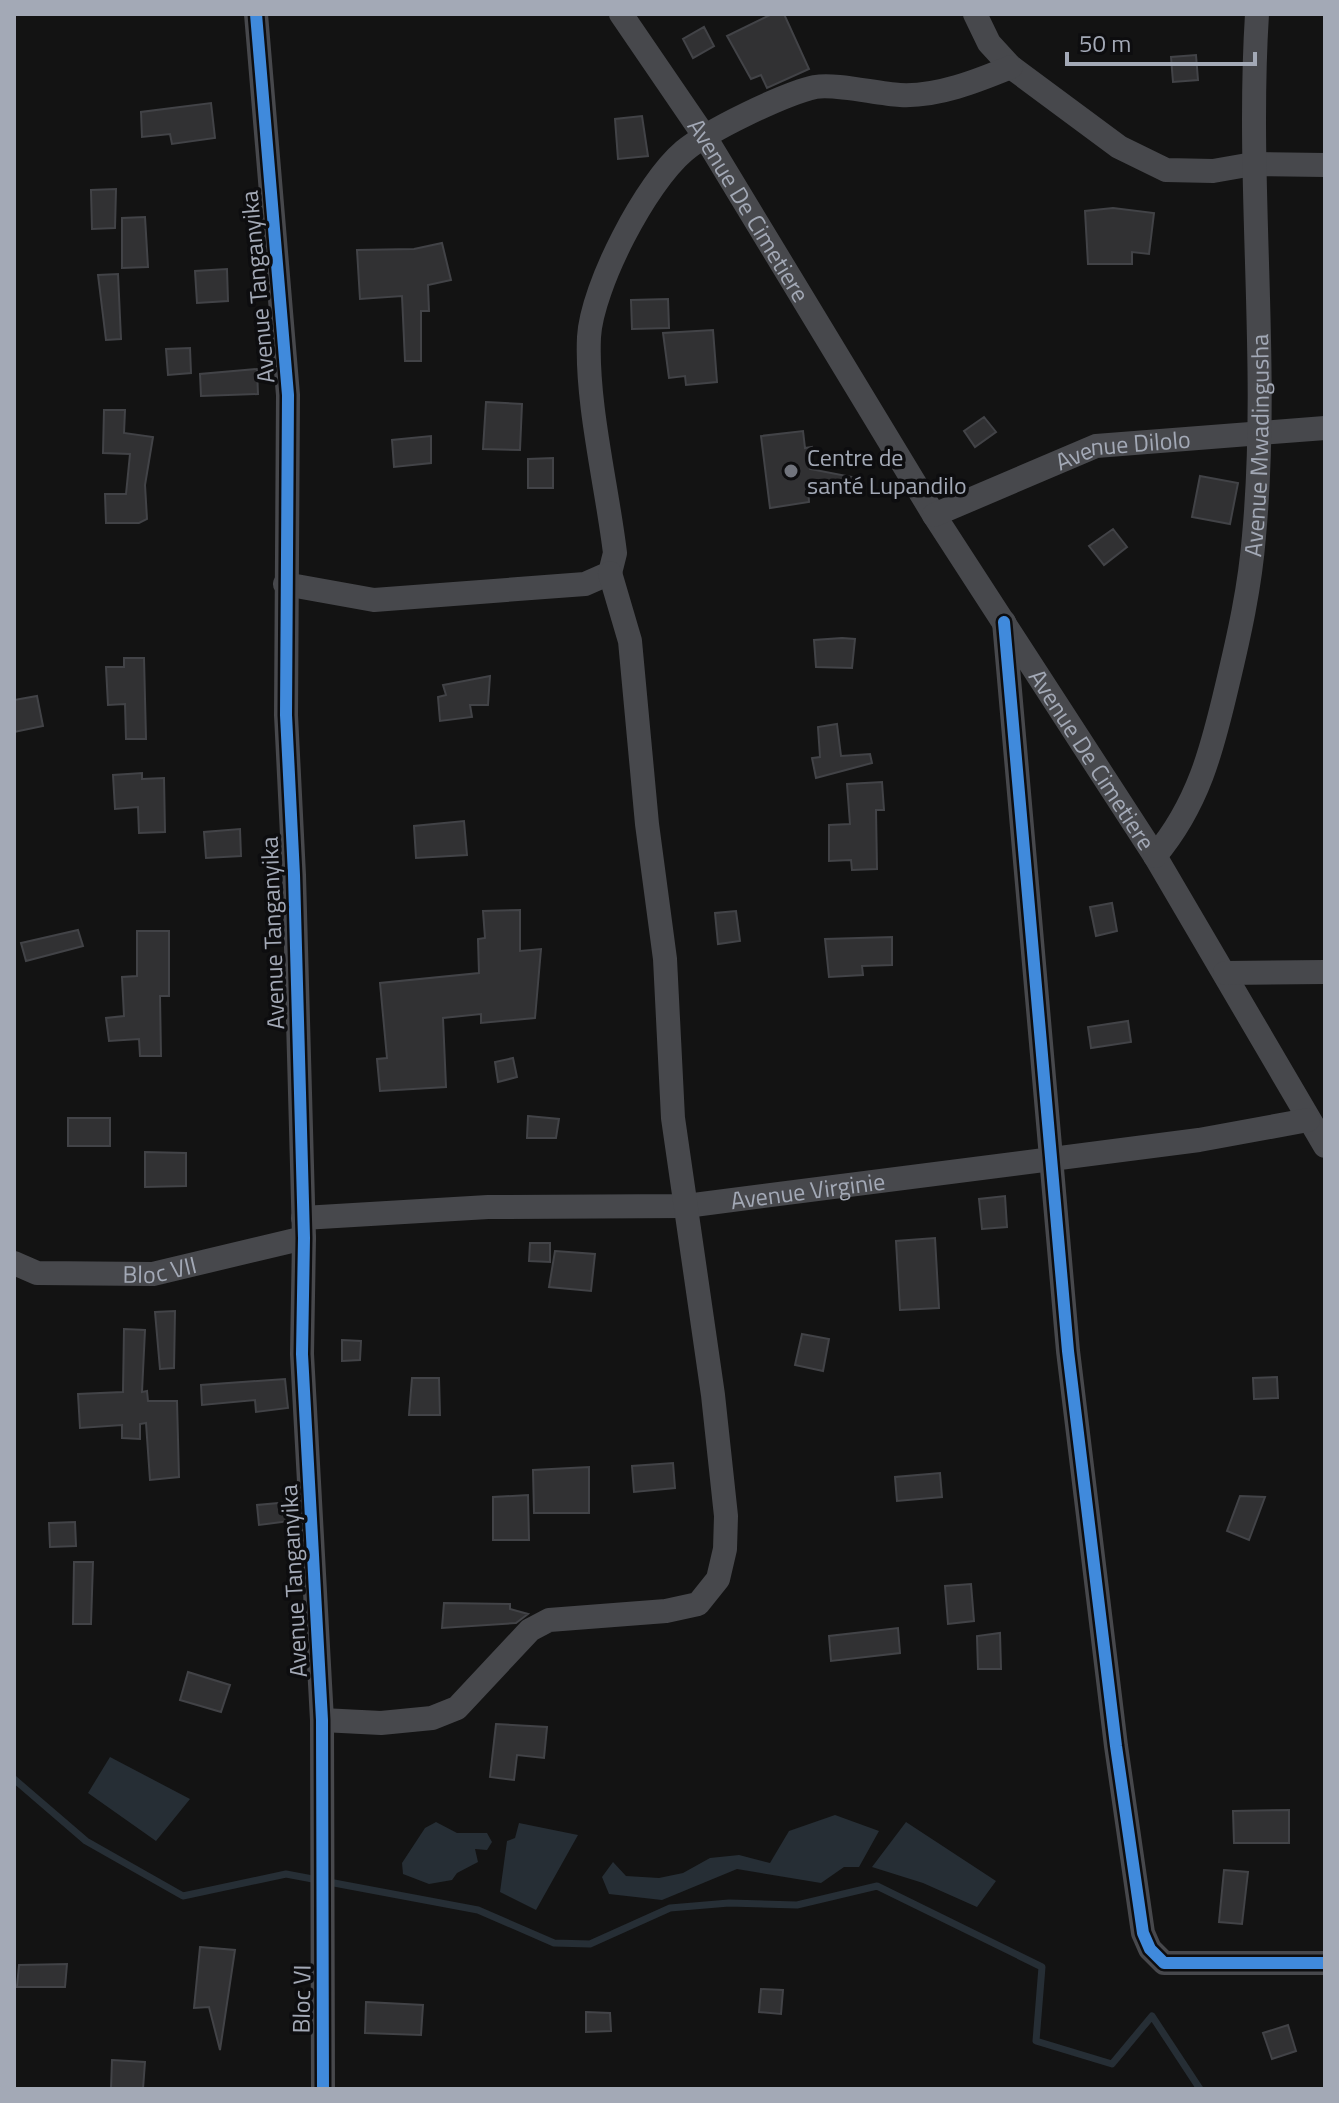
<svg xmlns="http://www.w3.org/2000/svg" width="1339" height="2103" font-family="'Titillium Web',sans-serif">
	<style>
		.water { fill: #262e35 }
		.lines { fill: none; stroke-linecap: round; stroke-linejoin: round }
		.stream { stroke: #262e35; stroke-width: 7 }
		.building { fill: #313133; stroke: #424347; stroke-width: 2 }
		.minor { stroke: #47484c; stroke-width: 24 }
		.cycleway-casing { stroke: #0d0d0f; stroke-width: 17 }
		.cycleway { stroke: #408adc; stroke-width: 12 }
		.poi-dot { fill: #71747d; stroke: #0d0d0f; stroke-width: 3 }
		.labels { text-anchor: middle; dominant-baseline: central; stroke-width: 7; stroke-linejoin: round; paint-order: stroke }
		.street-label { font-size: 24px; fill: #a3a9b6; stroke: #0d0d0f }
		.poi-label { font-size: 24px; fill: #a3a9b6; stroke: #0d0d0f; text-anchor: start }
	</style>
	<rect width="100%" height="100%" fill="#131313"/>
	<path class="water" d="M110,1757L190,1799L156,1841L88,1793Z
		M835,1815L879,1831L859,1867H844L821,1883L737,1869L662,1900L609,1894L602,1877L613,1862L626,1876L659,1878L683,1873L710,1858L739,1855L770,1863L789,1831Z
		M436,1822L457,1833H487L492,1842L487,1850L475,1849L478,1862L457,1873L452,1880L429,1884L403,1874L402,1863L425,1828Z
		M906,1822L996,1881L977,1907L923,1883L872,1867Z
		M519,1823L578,1835L536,1910L500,1892L507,1841L515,1838Z"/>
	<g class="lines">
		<path class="stream" d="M14,1779L86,1841L183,1896L286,1874L478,1910L554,1943L590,1944L670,1908L729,1903L797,1905L877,1886L1042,1967L1036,2041L1112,2064L1152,2016L1200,2089"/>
	</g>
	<path class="building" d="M772,14H784L809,69L767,88L761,75L751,79L727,36Z
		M704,27L714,46L693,58L683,39Z
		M1196,55L1198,80L1173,82L1171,57Z
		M211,103L215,138L172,144L170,134L142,137L141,112Z
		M642,116L648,156L618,159L615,119Z
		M116,189L115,228L92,229L91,190Z
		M1113,208L1154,213L1149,254L1132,252V264H1088L1085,211Z
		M145,217L148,267L122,268V218Z
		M442,243L451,280L428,285L429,311H421V361H405L402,296L360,299L357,250L414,249Z
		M227,269L228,301L197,303L195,271Z
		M118,274L121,339L106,340L98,275Z
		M668,299L669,328L632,329L631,300Z
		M713,330L717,382L686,385L685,376L669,378L663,333Z
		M190,348L191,373L168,375L166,349Z
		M257,369L258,394L201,396L200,374Z
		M486,402L522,404L520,450L483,449Z
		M104,410H125L124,433L153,437L145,485L147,519L139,523H106L105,494H126L130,454L103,453Z
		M984,417L996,432L975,447L964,431Z
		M803,431L805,448L812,447L810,469L852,477V482L808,487L809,502L770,508L761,436Z
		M431,436V463L394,467L392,440Z
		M553,458V488H528V459Z
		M1200,476L1238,483L1230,524L1192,517Z
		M1113,529L1127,547L1104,565L1089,546Z
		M842,638L855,639L852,668L816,667L814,640Z
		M124,658H144L146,739H126L125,704L108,705L106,667H124Z
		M490,676L488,705H470L472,717L440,721L438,697L446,695L443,685Z
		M37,696L43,726L14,732V700Z
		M837,724L841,756L870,754L872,763L816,778L812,758L820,757L818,727Z
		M142,773V779L164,778L165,832L139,833L138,807L115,809L113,775Z
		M882,782L884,810H876L877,869L852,870L851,860L829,861V825L850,824L847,784Z
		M464,821L467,855L416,858L414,826Z
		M240,829L241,856L206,858L204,832Z
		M1112,903L1117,931L1096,936L1090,907Z
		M520,910V951L541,949L535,1018L481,1023V1014L443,1018L446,1087L380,1091L377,1059L387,1058L380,983L479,973L478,939L485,938L483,911Z
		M736,911L740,941L718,944L715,913Z
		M78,930L83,946L26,961L21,943Z
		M137,931H169V996H160L161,1056H140L139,1039L109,1041L106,1018L124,1016L122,977L137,976Z
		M892,937V965L862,966L863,975L829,977L825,939Z
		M1128,1021L1131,1042L1091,1048L1088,1027Z
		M513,1058L517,1077L498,1082L495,1062Z
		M528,1116L559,1119L556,1138H527Z
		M68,1118H110V1146H68Z
		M145,1152L186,1153V1186L145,1187Z
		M1005,1196L1007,1227L982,1229L979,1199Z
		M935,1238L939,1308L900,1310L896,1241Z
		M530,1243H550V1262L529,1261Z
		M555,1251L595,1254L591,1291L549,1287Z
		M175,1311L174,1368L160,1369L155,1312Z
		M124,1329L145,1330L142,1392L147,1391L148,1401H177L179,1477L150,1480L146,1423L140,1424V1439L122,1438V1425L80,1428L78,1394L123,1392Z
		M802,1334L829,1339L823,1371L795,1365Z
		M342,1340L361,1341L360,1360L342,1361Z
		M1277,1377L1278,1398L1254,1399L1253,1378Z
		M412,1378H439L440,1415H409Z
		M285,1379L288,1408L256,1412L255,1400L202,1405L201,1385Z
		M673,1463L675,1488L634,1492L632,1466Z
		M589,1467V1513H534L533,1470Z
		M940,1473L942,1497L897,1501L895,1477Z
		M528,1495L529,1540H493V1497Z
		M1240,1496L1265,1497L1249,1540L1227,1531Z
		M289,1502L290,1521L259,1525L257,1505Z
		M75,1522L76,1546L50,1547L49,1523Z
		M74,1562H93L91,1624H73Z
		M971,1584L974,1621L948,1624L945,1586Z
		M444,1603L510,1604V1609L528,1614L516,1623L442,1628Z
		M898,1628L900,1653L831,1661L829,1636Z
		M1000,1633L1001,1669H978L977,1636Z
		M188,1672L230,1685L221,1712L180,1700Z
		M496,1724L547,1727L544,1758L517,1755L514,1780L490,1777Z
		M1289,1810V1843H1234L1233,1811Z
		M1224,1870L1248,1872L1242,1924L1219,1922Z
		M200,1947L235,1950L220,2050L209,2007L194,2008Z
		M67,1964L65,1987H17L19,1965Z
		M761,1989L783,1990L781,2014L759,2012Z
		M366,2002L423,2005L421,2035L365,2033Z
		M586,2012L610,2013L611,2031L586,2032Z
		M1288,2025L1296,2051L1272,2059L1263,2033Z
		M112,2060L145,2062L143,2089H111Z"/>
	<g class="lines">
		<g class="minor">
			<path d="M256,14L288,395L286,715L294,875L304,1238L302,1354L322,1720L323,2089"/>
			<path id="s1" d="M621,14L705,137L934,515L1155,856L1325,1146"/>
			<path d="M975,14L989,43L1011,67L1119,147L1166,170L1213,171L1253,164L1325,165"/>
			<path id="s2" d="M934,515L1096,446L1325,428"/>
			<path d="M285,584L374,600L585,584L610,573L615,553C607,486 586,403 589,337C592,286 646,183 684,151C709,130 784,94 815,87C836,83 877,94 900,95C937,97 977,81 1011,67"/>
			<path d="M1004,622L1068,1351L1116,1746L1143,1933L1150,1949L1164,1963H1325"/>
			<path id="s3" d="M1155,856C1198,805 1212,750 1227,686C1239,636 1250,587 1254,536C1270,362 1246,188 1257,14"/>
			<path d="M1225,973L1325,972"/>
			<path id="s4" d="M303,1218L488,1207L686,1206L1199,1140L1308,1120"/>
			<path id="s5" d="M14,1263L37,1273L153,1274L304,1238"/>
			<path d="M322,1720L381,1723L432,1718L457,1708L530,1630L549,1620L666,1611L698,1604L718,1579L725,1549L726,1516L713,1395L673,1118L665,959L647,824L630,641L610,573"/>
		</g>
		<g class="cycleway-casing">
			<path id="cycleway" d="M256,14L288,395L286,715L294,875L304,1238L302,1354L322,1720L323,2089
				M1004,622L1068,1351L1116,1746L1143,1933L1150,1949L1164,1963H1325"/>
		</g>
		<use href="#cycleway" class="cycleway"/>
	</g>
	<circle class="poi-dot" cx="791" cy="471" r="8"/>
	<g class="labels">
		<g class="street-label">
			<text stroke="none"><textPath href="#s1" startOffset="234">Avenue De Cimetiere</textPath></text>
			<text transform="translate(257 287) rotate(-95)">Avenue Tanganyika</text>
			<text stroke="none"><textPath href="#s3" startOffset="430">Avenue Mwadingusha</textPath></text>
			<text stroke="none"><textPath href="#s2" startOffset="202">Avenue Dilolo</textPath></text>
			<text stroke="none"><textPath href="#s1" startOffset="882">Avenue De Cimetiere</textPath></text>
			<text transform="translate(272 933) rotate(-92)">Avenue Tanganyika</text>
			<text stroke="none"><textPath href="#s4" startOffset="506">Avenue Virginie</textPath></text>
			<text stroke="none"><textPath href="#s5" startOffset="148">Bloc VII</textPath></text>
			<text transform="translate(293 1581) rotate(-93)">Avenue Tanganyika</text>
			<text transform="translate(301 1999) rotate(-89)">Bloc VI</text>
		</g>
		<g class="poi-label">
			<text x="807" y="457">Centre de<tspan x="807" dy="28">santé Lupandilo</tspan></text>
		</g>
	</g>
	<rect width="1339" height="2103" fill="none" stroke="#a3a9b6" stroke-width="32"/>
	<path d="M1067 52v12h188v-12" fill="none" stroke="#a3a9b6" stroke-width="4"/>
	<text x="1079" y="52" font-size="24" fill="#a3a9b6" stroke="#0d0d0f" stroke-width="6" paint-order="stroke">50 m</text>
</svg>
